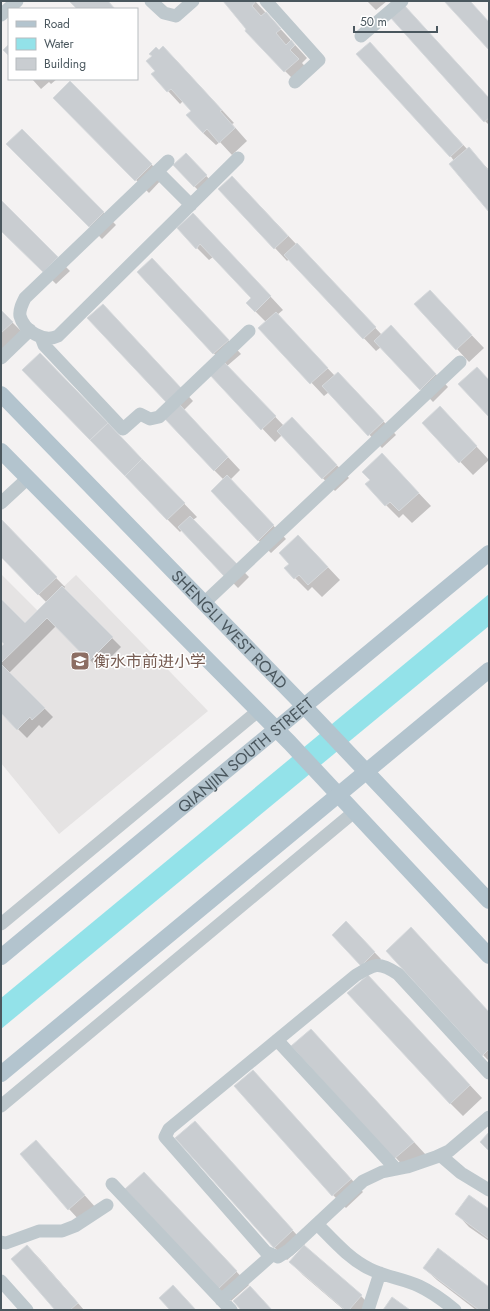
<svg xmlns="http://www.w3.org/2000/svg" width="490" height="1311" font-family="Jost,'Noto Sans SC',sans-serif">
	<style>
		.education { fill: #e5e3e3 }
		.water { fill: #93e2e9 }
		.shadow { fill: #0003 }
		.building { fill: #c9cdd1; stroke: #d6d9dc }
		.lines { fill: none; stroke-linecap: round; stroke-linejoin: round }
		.minor { stroke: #bec8cd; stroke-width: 13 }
		.major { stroke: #b3c4ce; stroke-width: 16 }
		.labels { text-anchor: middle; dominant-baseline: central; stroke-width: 3; stroke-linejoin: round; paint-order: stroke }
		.street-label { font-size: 16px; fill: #4a575e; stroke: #fff }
		.education-label { font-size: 16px; fill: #785e54; stroke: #fff; text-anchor: start }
	</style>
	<rect width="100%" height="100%" fill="#f4f2f2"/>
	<path class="education" d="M1,574L38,611L76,575L208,711L59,834L1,763Z"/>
	<path class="water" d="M489,594V626L1,1029V998Z"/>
	<path class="shadow" d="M224,1H255L307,58L302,63L311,73L298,84L259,45Z
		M367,1H387L376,10Z
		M404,6L489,98V125L485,121Z
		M370,43L467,149L468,148L489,170V210Z
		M176,60L234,123L232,124L247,141L232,155L220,142L216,145L203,133L192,111L183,101L180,104L168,91Z
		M32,79H57L51,84L49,82L41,89Z
		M70,83L164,177L149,193L54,98Z
		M22,130L116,225L102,239L8,144Z
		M186,154L210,180L199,191L174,166Z
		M219,189L245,190L382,335L404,340L448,387L433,402L381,347L376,351L289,259L287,261L275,248Z
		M1,202L70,271L56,284L1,229Z
		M206,227L283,310L277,315L335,376L351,386L396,435L382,448L329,392L324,396L260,328L266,322L255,311L252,298L213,257L209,260L197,248Z
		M165,272L241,354L227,366L284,426L292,418L349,478L335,491L282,435L275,442L211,374L223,363L138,273Z
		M442,304L484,348L469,362L457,349Z
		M1,311L25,335L7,352L1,347Z
		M115,318L193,401L184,410L240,470L230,480L286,539L271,553L258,540L224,480L214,470Z
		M53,367L197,517L193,520L249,577L238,588L182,530L180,532L168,520L24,370Z
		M452,420L489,460L473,475L423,423Z
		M395,468L431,506L412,523L403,514L399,518L386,505Z
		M1,522L65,587L63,589L121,647L99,669L56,626L9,673L53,717L42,728L39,725L27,738L1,712V649L6,644L1,640V601L25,625L47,603L1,556Z
		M311,549L340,580L322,597L312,587L308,591L295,578Z
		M346,923L381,959L368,972L333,935Z
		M380,989L482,1098L463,1116L450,1103Z
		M489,1012V1061L483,1055Z
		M311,1030L426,1155L408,1171L293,1046Z
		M253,1071L363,1192L346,1208L333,1195Z
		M207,1135L305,1244L303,1246L361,1296L374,1309L372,1310H344L303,1275L291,1262L302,1247L287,1260L274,1247Z
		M36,1141L97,1209L81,1222L69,1209Z
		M144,1173L249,1285L231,1301L218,1288Z
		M489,1211V1241L469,1227L457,1214Z
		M27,1246L40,1259L84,1310H57Z
		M424,1268L489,1288V1310H476L437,1280Z"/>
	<path class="building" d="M69,1H108L115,9H77Z
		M223,1H256L252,6L261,16L266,12L281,29L276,33L286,45L291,40L295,45L290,50L299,59L284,72L245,31L246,29Z
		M444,1H470L489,22V50Z
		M404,5L489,98V118L484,122L390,17Z
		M370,42L463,145L450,157L356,54Z
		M9,44V56L3,50Z
		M163,46L222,110L220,111L235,128L219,143L207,129L203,133L186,115L191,111L171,89L167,92L151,74L155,71L146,61L152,56L149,54L156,47L159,50Z
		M70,81L152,164L135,181L53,98Z
		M22,129L104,212L89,227L6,144Z
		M469,147L489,171V212L449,164Z
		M186,153L207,175L194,187L173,165Z
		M232,176L288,236L274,249L218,189Z
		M1,200L58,257L43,272L1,231Z
		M193,213L271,296L255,312L246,303L251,298L200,244L196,249L177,228Z
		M297,243L376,327L363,339L284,255Z
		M152,258L229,340L213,354L137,272Z
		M430,290L472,335L456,350L414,304Z
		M103,304L181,388L166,402L87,318Z
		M1,310L13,322L1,333Z
		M276,312L328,368L310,384L258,328Z
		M391,325L436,374L420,390L374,341Z
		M40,353L108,423L90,440L22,370Z
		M223,361L276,416L261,430L209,374Z
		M477,367L489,380V417L458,384Z
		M338,372L384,421L368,436L322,386Z
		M180,405L228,457L214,471L165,419Z
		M440,406L477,446L459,463L422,423Z
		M292,417L337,465L322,479L277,431Z
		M108,423L142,459L125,476L90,440Z
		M382,453L419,493L399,511L390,502L385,506L365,484L370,480L362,472Z
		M142,459L185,503L167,520L125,476Z
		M227,475L274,525L258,541L211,491Z
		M190,516L237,564L224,576L178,527Z
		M2,520L57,577L38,595L1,557Z
		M298,535L328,567L308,585L299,575L294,579L284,568L289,564L279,553Z
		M62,586L113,637L89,661L47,618L1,663V647L4,644L1,641V599L25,623Z
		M1,664L45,708L32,720L30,717L17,730L1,713Z
		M346,921L375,952L361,966L332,935Z
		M411,927L489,1012V1049L482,1056L386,951Z
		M368,975L470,1085L450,1104L347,993Z
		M311,1029L414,1142L394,1159L291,1046Z
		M253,1070L351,1179L332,1196L234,1086Z
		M195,1121L293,1230L274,1248L175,1138Z
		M489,1132V1151L480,1142Z
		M36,1140L85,1195L68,1210L20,1154Z
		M144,1172L237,1271L218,1289L125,1189Z
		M469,1195L489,1209V1239L455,1214Z
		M27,1245L78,1303L70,1310H55L11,1259Z
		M304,1245L362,1295L349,1310H345L289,1262Z
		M438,1248L489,1287V1310H479L423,1268Z
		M173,1285L196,1310H170L159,1298Z
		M250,1286L272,1310H241L233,1301Z
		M392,1297L410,1310H383Z"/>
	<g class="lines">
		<path class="minor" d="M151,1L164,13L176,16L193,1
			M266,1L319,60L295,82
			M1,15L17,1
			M361,36L402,1
			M168,161L25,298C22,304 19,310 20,316C24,331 44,343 58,336L238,158
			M157,171L191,205
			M41,337L44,345L123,429L140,414L150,419L159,417L249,331
			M1,358L30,330
			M1,503L28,478
			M204,603L460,362
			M1,924L258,711
			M277,1040L396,1169
			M489,1073L398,974C378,961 374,964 355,976L169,1129L165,1137L266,1252L278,1257L289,1250L363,1181L382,1172L407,1167L436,1157L449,1151L489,1117
			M1,1106L354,812
			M440,1155L461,1173L489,1190
			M112,1184L231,1310
			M317,1224C333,1240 349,1259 370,1269C386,1277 404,1279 419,1286C432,1292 444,1301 455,1310
			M1,1242L6,1243L39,1231H62L75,1226L107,1205
			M1,1281L27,1310
			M221,1300L272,1255
			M368,1310L380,1273"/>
		<g class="major">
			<path id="s1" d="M1,394L304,706L489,901"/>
			<path d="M1,451L290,743L489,956"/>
			<path id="s2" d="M1,957L489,553"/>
			<path d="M1,1074L489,670"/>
		</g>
	</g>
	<defs>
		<g id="school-square" transform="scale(1)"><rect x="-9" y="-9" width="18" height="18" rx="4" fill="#8d6e63" stroke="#fff"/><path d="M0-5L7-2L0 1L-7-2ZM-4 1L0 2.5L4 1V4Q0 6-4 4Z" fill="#fff"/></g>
	</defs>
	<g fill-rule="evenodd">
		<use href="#school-square" x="80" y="661"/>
	</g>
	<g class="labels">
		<g class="street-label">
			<text stroke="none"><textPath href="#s1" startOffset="328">SHENGLI WEST ROAD</textPath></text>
			<text stroke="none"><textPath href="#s2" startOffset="317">QIANJIN SOUTH STREET</textPath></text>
		</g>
		<g class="education-label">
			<text x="94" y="661">衡水市前进小学</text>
		</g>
	</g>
	<rect width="490" height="1311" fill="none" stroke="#4a575e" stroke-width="4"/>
	<rect x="8" y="8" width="130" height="72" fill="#ffffff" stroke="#b7bcbf"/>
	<rect x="16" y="21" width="20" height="6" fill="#b3c4ce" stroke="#b7bcbf"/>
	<text x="44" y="28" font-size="12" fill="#4a575e">Road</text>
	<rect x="16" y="38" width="20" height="12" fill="#93e2e9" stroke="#b7bcbf"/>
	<text x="44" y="48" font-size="12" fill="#4a575e">Water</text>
	<rect x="16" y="58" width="20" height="12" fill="#c9cdd1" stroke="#b7bcbf"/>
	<text x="44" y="68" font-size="12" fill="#4a575e">Building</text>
	<path d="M354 26v6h83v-6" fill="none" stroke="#4a575e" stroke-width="2"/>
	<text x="360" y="26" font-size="12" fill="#4a575e" stroke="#ffffff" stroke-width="3" paint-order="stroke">50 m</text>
</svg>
